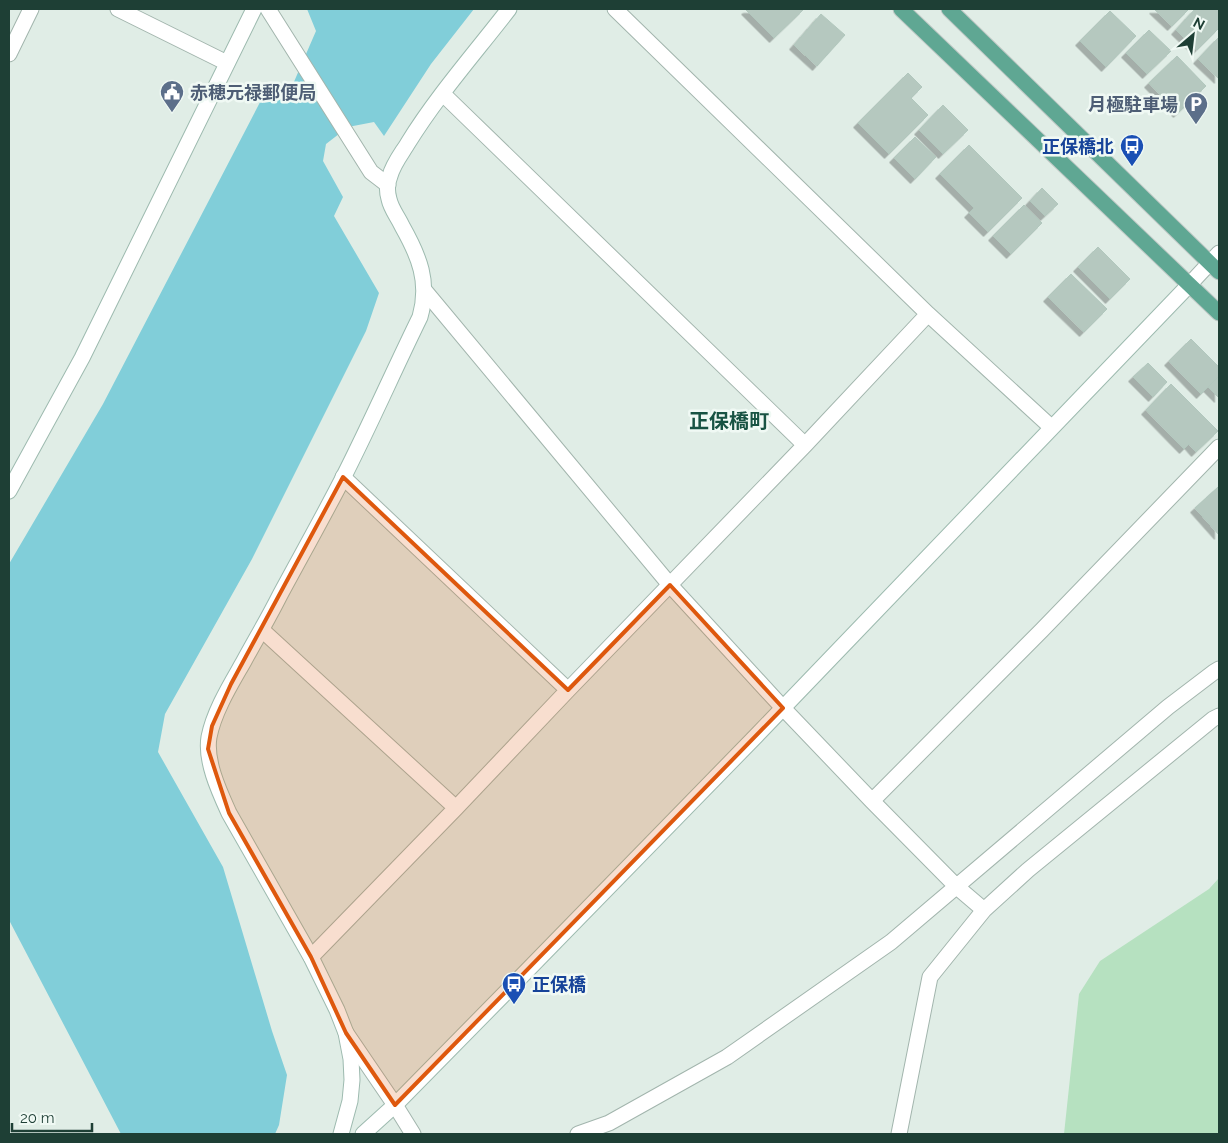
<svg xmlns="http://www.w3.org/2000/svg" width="1228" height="1143" font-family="Raleway,'Noto Sans JP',sans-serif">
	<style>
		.green { fill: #b6e1c0 }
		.water { fill: #81ced9 }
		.building { fill: #b5c8bf; stroke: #b1c7bd; filter: url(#shadow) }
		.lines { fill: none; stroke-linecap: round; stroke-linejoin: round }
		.street-casing { stroke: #a2b5ad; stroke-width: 17 }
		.secondary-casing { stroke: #9dbaaf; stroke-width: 17 }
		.primary-casing { stroke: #c0c9c6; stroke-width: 17 }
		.street { stroke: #fff; stroke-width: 15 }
		.secondary { stroke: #fff; stroke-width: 15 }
		.primary { stroke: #5fa793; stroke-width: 15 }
		.marked { fill: #de580e; fill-opacity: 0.2; stroke: #de580e; stroke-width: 4; stroke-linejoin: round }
		.labels { text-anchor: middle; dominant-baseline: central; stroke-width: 5; stroke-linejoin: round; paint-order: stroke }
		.service-label { font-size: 18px; font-weight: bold; fill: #4e5e75; stroke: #f0f9f4; text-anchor: start }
		.transit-label { font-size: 18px; font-weight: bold; fill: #164399; stroke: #f0f9f4; text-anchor: end }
		.quarter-label { font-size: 20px; font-weight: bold; fill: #185343; stroke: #f0f9f4 }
	</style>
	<defs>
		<filter id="shadow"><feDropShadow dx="-4.5" dy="4.5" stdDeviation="0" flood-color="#0004"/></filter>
	</defs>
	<rect width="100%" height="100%" fill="#e0ede6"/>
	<path class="green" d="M1219,878V1134H1064L1079,994L1100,961L1209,889Z"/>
	<path class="water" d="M307,9H474L431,64L384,136L374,122L348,127L326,144L323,161L343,197L334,216L379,293L366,331L252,559L165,714L158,752L223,867L272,1031L287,1075L279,1125L275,1134H121L9,920V564L103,404L270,83L290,91L316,31Z"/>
	<path class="building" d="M748,9H804L774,38L746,10Z
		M1154,9H1189L1172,26Z
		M1195,9H1219V28L1197,50L1176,30Z
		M1110,11L1136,36L1106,67L1080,41Z
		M821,14L845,35L817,66L794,45Z
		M1149,30L1171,51L1147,74L1126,53Z
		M1219,37V79L1198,59Z
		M1177,56L1206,86L1178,113L1149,83Z
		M908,73L922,87L911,98L928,115L889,154L858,123Z
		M943,105L968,130L943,154L919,130Z
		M915,137L936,157L915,179L894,158Z
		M969,145L1022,198L988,232L969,213L974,208L940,174Z
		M1042,188L1058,204L1045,216L1030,201Z
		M1024,205L1042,223L1011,254L993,236Z
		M1098,247L1130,279L1110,299L1078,267Z
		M1071,274L1107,309L1084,332L1048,297Z
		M1191,339L1219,367V376L1201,394L1169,361Z
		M1148,363L1167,382L1153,397L1133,377Z
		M1219,376V398L1208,387Z
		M1171,384L1218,431L1196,452L1189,444L1184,449L1146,410Z
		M1218,487L1219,488V535L1195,508Z"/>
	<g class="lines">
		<g class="street-casing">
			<path id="street" d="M118,9L227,63
				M268,9L371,172L388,185
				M615,9L928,314L1051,427
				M9,54L31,9
				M443,94L805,445
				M1190,284L1219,253
				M425,291L670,585L783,708L872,801L957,887L984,910
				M343,477L568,690
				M262,630L456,808
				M872,801L1042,630L1219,447
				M311,957L456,808L568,690L805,445L928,314
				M346,1033L395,1105L413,1134
				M578,1134L609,1123L727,1057L891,942L1168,707L1214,672L1219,669
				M899,1134L930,977L984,910L1028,870L1213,719L1219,716"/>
		</g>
		<g class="secondary-casing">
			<path id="secondary" d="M9,491L82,358L254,9
				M341,1134L350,1101L352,1080L351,1059L346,1033L337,1010L311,957L229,813C219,791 205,761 209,737C214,711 231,684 244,661C256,639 269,617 280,595C301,556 323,517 343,478C370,425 394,370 420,317C430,282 419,256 402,226C398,217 391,209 389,199C387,192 387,183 390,176C393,164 402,153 408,143C437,96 475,53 509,9
				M363,1134L395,1105L513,985L756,736L1190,284"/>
		</g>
		<g class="primary-casing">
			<path id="primary" d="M901,9L1219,313
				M949,9L1219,272"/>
		</g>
		<use href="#street" class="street"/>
		<use href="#secondary" class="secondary"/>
		<use href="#primary" class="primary"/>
	</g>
	<path class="marked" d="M343,477L568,690L670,585L783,708L395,1105L346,1033L311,957L229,813L208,749L212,726L231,684Z"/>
	<defs>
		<g id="civic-pin" transform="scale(1.25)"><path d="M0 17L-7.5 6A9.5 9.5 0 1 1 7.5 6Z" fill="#5c6f8a" stroke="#f0f9f4"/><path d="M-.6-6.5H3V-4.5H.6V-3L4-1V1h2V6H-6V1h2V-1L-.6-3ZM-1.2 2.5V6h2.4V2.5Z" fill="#fff"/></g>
		<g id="parking-pin" transform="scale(1.25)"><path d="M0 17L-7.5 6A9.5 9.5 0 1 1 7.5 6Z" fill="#5c6f8a" stroke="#f0f9f4"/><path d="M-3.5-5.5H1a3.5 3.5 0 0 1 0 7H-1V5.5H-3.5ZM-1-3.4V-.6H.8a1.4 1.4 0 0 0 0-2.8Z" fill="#fff"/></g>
		<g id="bus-pin" transform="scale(1.25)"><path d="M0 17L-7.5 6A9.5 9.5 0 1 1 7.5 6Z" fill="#1a4fb4" stroke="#f0f9f4"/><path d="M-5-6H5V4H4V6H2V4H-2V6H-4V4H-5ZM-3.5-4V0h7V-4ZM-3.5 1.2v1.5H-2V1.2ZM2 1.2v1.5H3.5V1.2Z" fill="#fff"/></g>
	</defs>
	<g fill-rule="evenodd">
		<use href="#civic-pin" x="172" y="92"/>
		<use href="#parking-pin" x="1196" y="104"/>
		<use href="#bus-pin" x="1132" y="146"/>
		<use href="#bus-pin" x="514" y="984"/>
	</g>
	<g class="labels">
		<g class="service-label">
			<text x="190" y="92">赤穂元禄郵便局</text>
			<text x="1178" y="104" text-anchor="end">月極駐車場</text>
		</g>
		<g class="transit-label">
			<text x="1114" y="146">正保橋北</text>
			<text x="532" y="984" text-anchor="start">正保橋</text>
		</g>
		<g class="quarter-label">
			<text x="729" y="421">正保橋町</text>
		</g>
	</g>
	<rect width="1228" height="1143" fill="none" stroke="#1e3f35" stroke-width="20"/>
	<g transform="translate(1193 35) rotate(28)" stroke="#f0f9f4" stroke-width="4" paint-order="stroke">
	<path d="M0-4L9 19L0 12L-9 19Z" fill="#1e3f35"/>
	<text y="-8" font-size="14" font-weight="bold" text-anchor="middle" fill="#1e3f35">N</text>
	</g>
	<path d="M12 1123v8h80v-8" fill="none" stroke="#1e3f35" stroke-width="2.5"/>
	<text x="20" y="1123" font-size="15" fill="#1e3f35" stroke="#f0f9f4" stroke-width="4" paint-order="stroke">20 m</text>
</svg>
